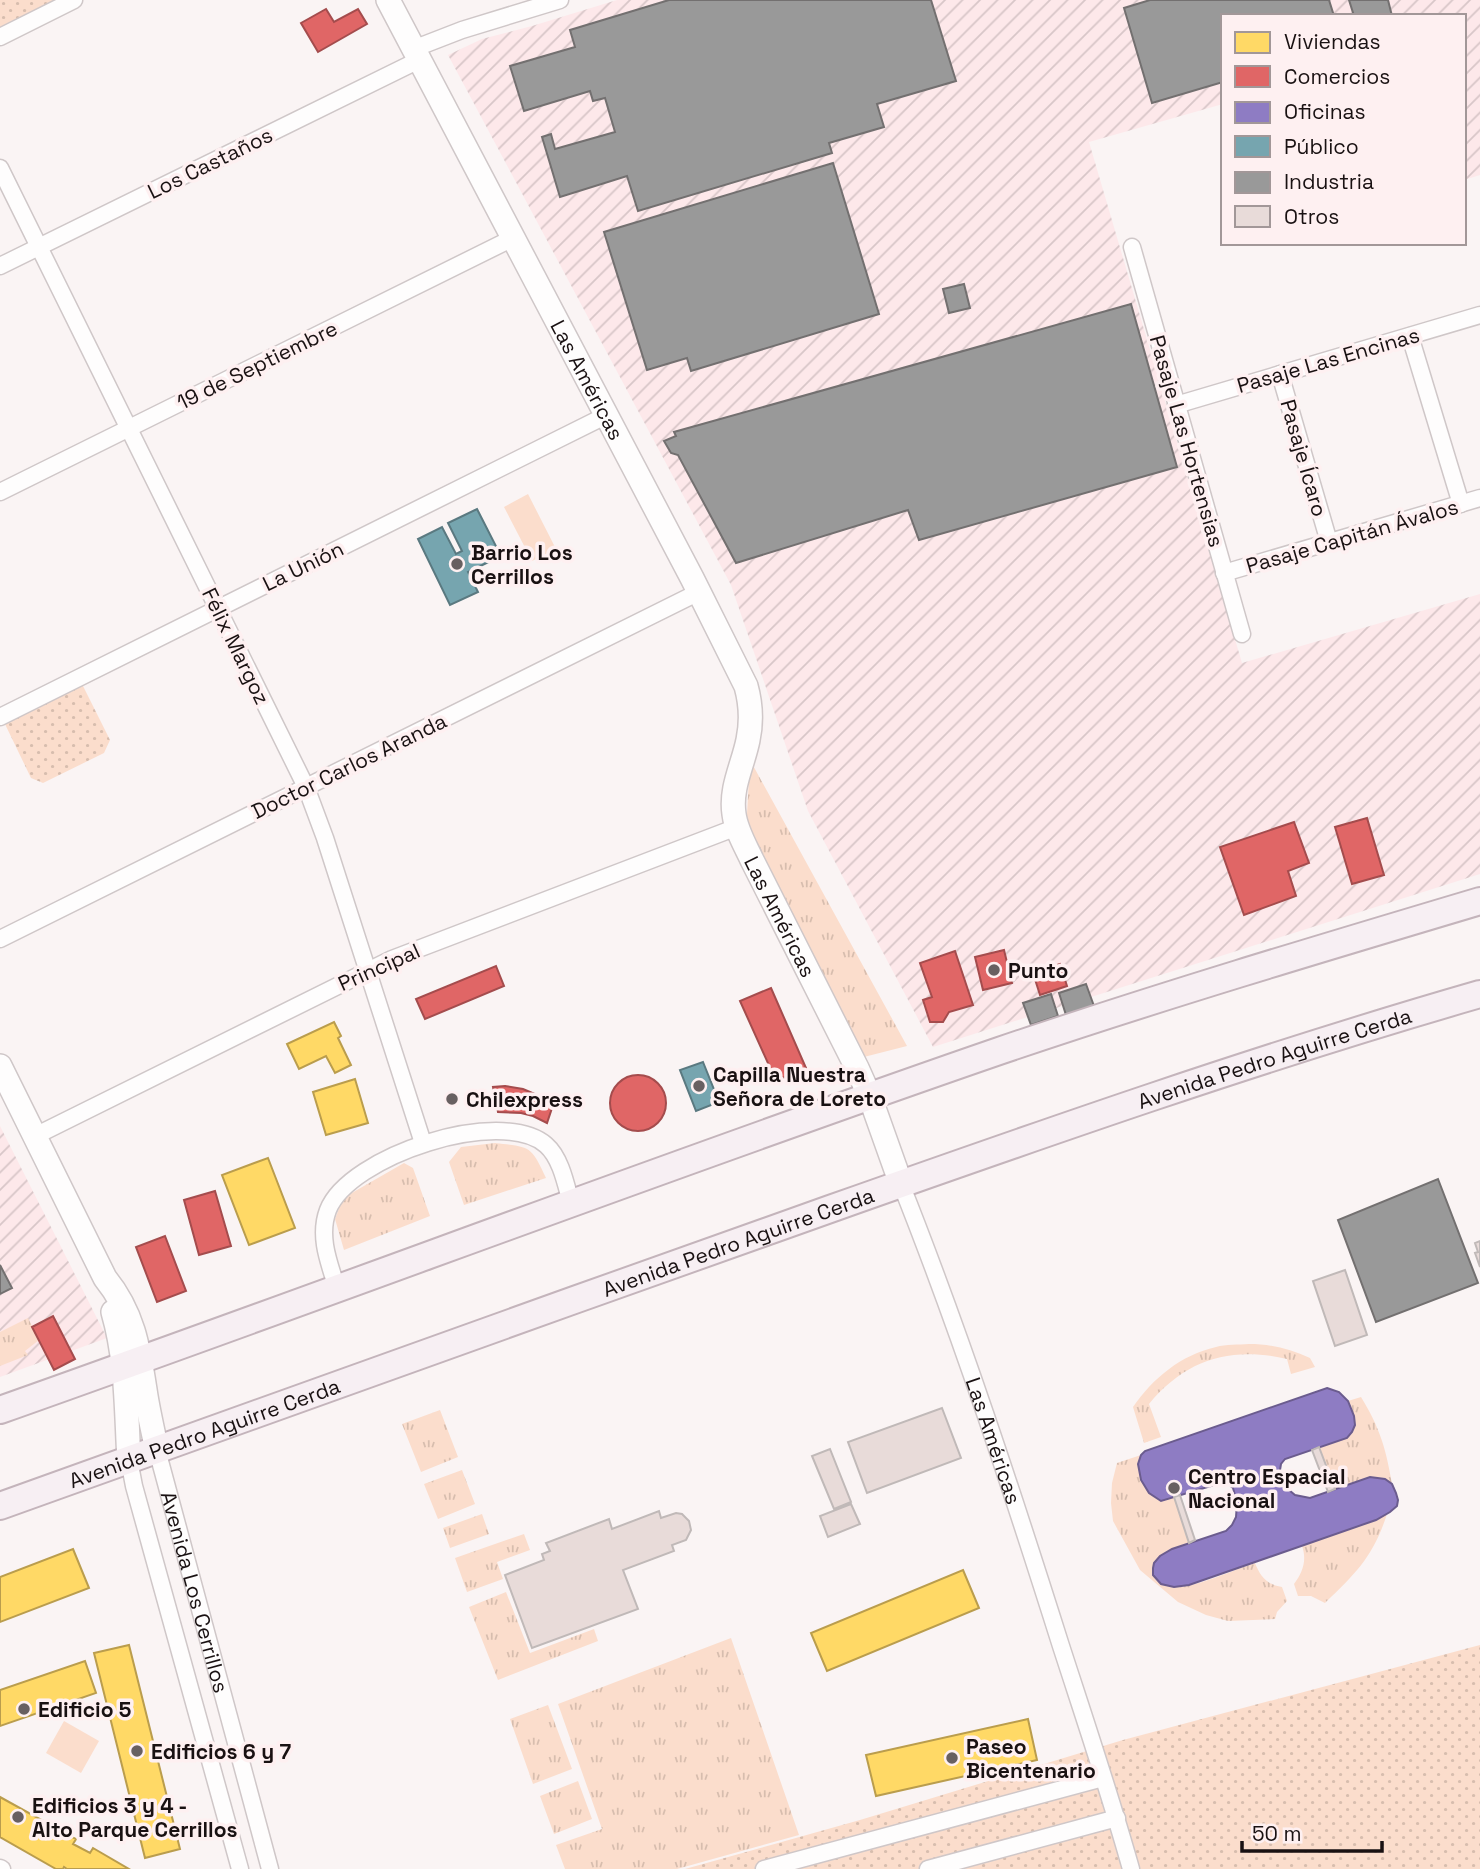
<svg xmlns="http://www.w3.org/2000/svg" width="1480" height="1869" font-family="'Space Grotesk',sans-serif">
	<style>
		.industrial { fill: url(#industrial-furrows) }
		.grass { fill: url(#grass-tufts) }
		.park { fill: url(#park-dots) }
		.pitch { fill: #fbddcc }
		.homes { fill: #ffd966; stroke: #ba9d4d; stroke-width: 2 }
		.shops { fill: #e06666; stroke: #a44c4d; stroke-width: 2 }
		.offices { fill: #8e7cc3; stroke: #6b5c8e; stroke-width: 2 }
		.public { fill: #76a5af; stroke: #5a7980; stroke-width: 2 }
		.industry { fill: #999; stroke: #737070; stroke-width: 2 }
		.building { fill: #e8dbd9; stroke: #c0b9b8; stroke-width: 2 }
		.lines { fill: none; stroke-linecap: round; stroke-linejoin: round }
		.street-casing { stroke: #cfc7c8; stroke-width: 19 }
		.secondary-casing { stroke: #cfc7c8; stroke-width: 26 }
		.primary-casing { stroke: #c4b4bb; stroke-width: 30 }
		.street { stroke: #fefdfd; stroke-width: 16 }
		.secondary { stroke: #fefdfd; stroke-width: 23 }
		.primary { stroke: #f7eff3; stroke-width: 26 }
		.poi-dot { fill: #686061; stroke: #fef0f1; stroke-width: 2.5 }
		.labels { text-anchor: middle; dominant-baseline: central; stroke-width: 7; stroke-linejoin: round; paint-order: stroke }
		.street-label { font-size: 21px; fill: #191112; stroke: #fef0f1 }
		.poi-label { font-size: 21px; font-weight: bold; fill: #191112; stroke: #fef0f1; text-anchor: start }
	</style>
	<defs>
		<pattern id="industrial-furrows" width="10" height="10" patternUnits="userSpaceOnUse" patternTransform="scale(1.75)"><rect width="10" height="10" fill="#fde8ea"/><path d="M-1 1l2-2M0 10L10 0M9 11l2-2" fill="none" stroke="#d8c6c8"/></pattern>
		<pattern id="grass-tufts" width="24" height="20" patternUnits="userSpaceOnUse" patternTransform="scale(1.75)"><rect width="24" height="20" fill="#fbddcc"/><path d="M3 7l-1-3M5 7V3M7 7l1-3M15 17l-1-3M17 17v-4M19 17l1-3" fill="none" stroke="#d7bdae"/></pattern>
		<pattern id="park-dots" width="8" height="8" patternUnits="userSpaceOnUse" patternTransform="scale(1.75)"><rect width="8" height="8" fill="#fbddcc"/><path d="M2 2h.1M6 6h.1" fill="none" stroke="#d7bdae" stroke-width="1.8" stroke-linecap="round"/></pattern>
	</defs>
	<rect width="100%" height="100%" fill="#faf4f4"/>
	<path class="industrial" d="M617,0H1480V175L1464,180V16H1223V104L1089,142L1242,663L1480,594V874L933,1047L808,811L731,585L448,55L482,39L532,26Z
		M0,1126L107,1338L0,1377Z"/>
	<path class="grass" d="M750,760L907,1046L860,1058L746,832Z
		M495,1143C530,1147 531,1145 546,1178L464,1205L449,1162L461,1147Z
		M404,1163L413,1168L430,1216L344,1250L335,1219L343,1198Z
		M28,1318L39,1340L25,1351L28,1355L0,1366V1332Z
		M1249,1344C1271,1344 1290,1349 1310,1358L1315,1367L1291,1374L1287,1359C1231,1346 1186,1359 1149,1404L1161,1437L1144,1443L1133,1407C1153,1378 1181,1355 1216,1347C1226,1344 1238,1345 1249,1344Z
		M1361,1397C1380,1428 1386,1449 1392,1484C1373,1472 1355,1482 1335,1489L1319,1447C1347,1438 1364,1436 1348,1401Z
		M440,1410L458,1457L421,1472L402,1424Z
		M1141,1455C1135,1474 1143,1492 1161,1501L1174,1497L1189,1543C1179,1546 1167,1549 1159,1557C1143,1572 1159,1588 1177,1587C1200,1586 1233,1570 1255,1563C1260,1576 1267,1585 1282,1587L1287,1601L1277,1612L1275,1619L1228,1621L1206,1615L1178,1602L1140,1570L1113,1521L1111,1503L1112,1483L1117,1463Z
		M462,1470L475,1504L438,1519L424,1484Z
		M482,1514L489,1534L450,1548L443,1528Z
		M1387,1514C1373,1557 1357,1572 1325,1603L1311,1596H1298L1294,1584C1303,1572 1307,1560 1302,1546L1376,1520Z
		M524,1534L530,1550L497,1562L503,1579L467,1592L455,1558Z
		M506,1592L530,1653L594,1629L598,1641L498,1680L469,1607Z
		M731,1638L799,1835L677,1869H565L556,1845L602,1829L558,1704Z
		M548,1705L572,1769L533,1784L510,1719Z
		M578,1781L592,1819L554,1834L540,1796Z"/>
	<path class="park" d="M0,0H56L0,28Z
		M82,684L110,740L104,753L43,783L31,778L4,722Z
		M1480,1645V1869H685L860,1820L1123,1740Z"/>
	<path class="pitch" d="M528,494L556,549L532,561L504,507Z
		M64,1721L99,1741L81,1773L46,1753Z"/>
	<path class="homes" d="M334,1022L341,1036L338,1038L351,1065L335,1073L326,1056L299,1069L287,1044Z
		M355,1079L368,1123L326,1135L313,1092Z
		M268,1158L295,1228L249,1245L222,1175Z
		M73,1549L89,1588L0,1622V1577Z
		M963,1570L979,1608L827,1671L811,1633Z
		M129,1645L180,1849L145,1858L94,1653Z
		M85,1661L96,1693L0,1726V1690Z
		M1028,1719L1037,1760L876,1796L866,1755Z
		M0,1797L76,1839L73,1844L90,1853L93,1848L129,1869H67L64,1867L63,1869H56L0,1837Z"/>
	<path class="shops" d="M326,9L334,22L358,9L367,24L318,52L301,23Z
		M1367,818L1384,875L1352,884L1335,827Z
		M1294,822L1309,863L1288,871L1296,896L1244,915L1220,847Z
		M1004,950L1012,983L983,990L975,957Z
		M955,951L973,1005L949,1012L943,1022H930L923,1000L932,997L920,963Z
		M1060,964L1067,986L1040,995L1033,973Z
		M496,966L504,986L425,1019L416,999Z
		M771,988L806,1068L776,1081L740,1001Z
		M610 1103a28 28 0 1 1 56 0a28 28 0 1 1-56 0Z
		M505,1086L523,1089L554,1102L547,1123L533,1116L521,1113L498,1112L493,1087Z
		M215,1191L231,1246L199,1255L184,1200Z
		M165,1236L186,1291L157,1302L136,1247Z
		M53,1316L75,1359L54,1370L32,1327Z"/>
	<path class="offices" d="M1327,1388L1339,1392L1348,1401L1354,1416L1355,1425L1352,1432L1347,1438L1285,1459L1281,1464L1280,1470L1285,1484L1289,1490L1295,1495L1310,1498L1370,1477L1385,1479L1392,1484L1396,1493L1398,1500L1397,1506L1390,1512L1376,1520L1189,1585L1174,1587L1161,1584L1153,1575V1568L1154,1563L1160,1556L1172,1549L1226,1531L1232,1525L1236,1517L1237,1503L1233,1488L1228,1484L1221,1483L1161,1501L1149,1493L1141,1480L1138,1464L1141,1455L1145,1451Z"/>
	<path class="public" d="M477,509L501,556L468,572L478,592L450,605L418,539L442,527L456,554L462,551L448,523Z
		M703,1062L719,1102L696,1111L680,1070Z"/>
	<path class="industry" d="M669,0H931L956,81L877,104L884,127L829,143L832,153L638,211L627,176L560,197L542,137L551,134L555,149L615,132L605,98L593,101L590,91L524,111L510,66L575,47L570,30Z
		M1150,0H1329L1334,16H1223V82L1152,103L1124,8Z
		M1349,0H1388L1392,16H1354Z
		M833,163L879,314L691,371L687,358L647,370L604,232Z
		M964,284L970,308L949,313L943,289Z
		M1131,304L1177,467L919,540L908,510L736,563L678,455L671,453L664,441L676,436L674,432Z
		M1086,984L1094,1006L1066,1015L1059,993Z
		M1051,994L1058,1016L1031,1025L1023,1003Z
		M1438,1179L1478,1283L1376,1322L1338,1220Z
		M0,1265L12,1288L0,1294Z"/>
	<path class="building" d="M1480,1241V1267L1475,1253L1478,1252L1475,1243Z
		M1345,1270L1367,1335L1335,1346L1313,1281Z
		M942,1408L961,1458L867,1493L848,1442Z
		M1319,1447L1335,1489L1328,1492L1312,1450Z
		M830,1449L851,1502L834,1509L812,1456Z
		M1180,1495L1195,1540L1189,1543L1174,1497Z
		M851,1504L860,1524L828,1537L820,1516Z
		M659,1511L661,1518L676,1513L682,1514L689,1521L691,1530L686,1540L672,1545L674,1551L623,1570L638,1609L532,1648L505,1575L544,1560L542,1554L550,1551L546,1543L609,1519L612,1529Z"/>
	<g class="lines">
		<g class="street-casing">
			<g id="street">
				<path d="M0,37L74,0"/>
				<path d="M413,49L462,30L560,0"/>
				<path d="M0,168L306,787L325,838L423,1143"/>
				<path d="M1132,247L1242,634"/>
				<path d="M0,266L419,60"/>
				<path d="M1410,336L1461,504"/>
				<path d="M1280,374L1329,542"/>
				<path d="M1176,405L1480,315"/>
				<path d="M0,492L513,238"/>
				<path d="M1224,573L1480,498"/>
				<path d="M0,717L607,415"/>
				<path d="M0,939L699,592"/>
				<path d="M35,1136L392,959L737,827"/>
				<path id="s1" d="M901,1184C961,1335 1012,1491 1061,1646C1085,1720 1110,1794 1131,1869"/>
				<path d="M337,1288C329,1263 318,1236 328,1210C349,1156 501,1106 546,1145C561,1158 566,1185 571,1203"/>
				<path id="s2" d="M157,1450L270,1869"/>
				<path d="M129,1460L134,1486L240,1869"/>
				<path d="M0,1868L2,1869"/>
				<path d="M764,1869L1103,1778"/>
				<path d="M928,1869L1117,1818"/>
			</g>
		</g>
		<g class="secondary-casing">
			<g id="secondary">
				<path id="s3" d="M388,0L692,578L746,686C751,704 752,721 748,740C743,765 730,788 734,814C736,830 745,845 752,860L857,1068L870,1097L901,1184"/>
				<path d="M0,1066L105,1278C135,1315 139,1351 146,1396C149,1414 153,1432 157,1450"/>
				<path d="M113,1312C127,1360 126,1410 129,1460"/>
			</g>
		</g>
		<g class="primary-casing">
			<g id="primary">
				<path d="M0,1410C334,1292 665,1166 999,1051C1158,997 1319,949 1480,901"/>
				<path id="s4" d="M0,1506C277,1407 553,1307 830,1209C1045,1133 1261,1057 1480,994"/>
			</g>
		</g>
		<use href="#street" class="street"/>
		<use href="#secondary" class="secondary"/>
		<use href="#primary" class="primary"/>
	</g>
	<g class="poi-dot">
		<circle cx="457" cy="564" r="7"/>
		<circle cx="994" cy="970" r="7"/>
		<circle cx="699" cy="1086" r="7"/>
		<circle cx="452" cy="1099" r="7"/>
		<circle cx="1174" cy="1488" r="7"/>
		<circle cx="24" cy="1709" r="7"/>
		<circle cx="137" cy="1751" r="7"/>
		<circle cx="952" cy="1758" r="7"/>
		<circle cx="18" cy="1817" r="7"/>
	</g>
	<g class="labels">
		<g class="street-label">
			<text transform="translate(210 163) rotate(-26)">Los Castaños</text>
			<text transform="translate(1328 360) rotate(-16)">Pasaje Las Encinas</text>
			<text transform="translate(257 365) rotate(-26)">19 de Septiembre</text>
			<text stroke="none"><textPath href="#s3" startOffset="429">Las Américas</textPath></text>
			<text transform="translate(1187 441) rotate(74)">Pasaje Las Hortensias</text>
			<text transform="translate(1304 458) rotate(74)">Pasaje Ícaro</text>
			<text transform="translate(1352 536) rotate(-16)">Pasaje Capitán Ávalos</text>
			<text transform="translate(303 566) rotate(-26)">La Unión</text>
			<text transform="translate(236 646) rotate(64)">Félix Margoz</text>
			<text transform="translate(349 766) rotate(-26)">Doctor Carlos Aranda</text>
			<text stroke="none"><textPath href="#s3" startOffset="1017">Las Américas</textPath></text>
			<text transform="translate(379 967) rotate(-24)">Principal</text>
			<text stroke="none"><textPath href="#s4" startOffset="1351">Avenida Pedro Aguirre Cerda</textPath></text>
			<text stroke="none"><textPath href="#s4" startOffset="784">Avenida Pedro Aguirre Cerda</textPath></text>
			<text stroke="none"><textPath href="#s4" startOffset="217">Avenida Pedro Aguirre Cerda</textPath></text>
			<text stroke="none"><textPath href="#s1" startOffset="273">Las Américas</textPath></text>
			<text stroke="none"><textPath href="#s2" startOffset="147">Avenida Los Cerrillos</textPath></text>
		</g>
		<g class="poi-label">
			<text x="471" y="552">Barrio Los<tspan x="471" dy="24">Cerrillos</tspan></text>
			<text x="1008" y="970">Punto</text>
			<text x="713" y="1074">Capilla Nuestra<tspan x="713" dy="24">Señora de Loreto</tspan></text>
			<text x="466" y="1099">Chilexpress</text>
			<text x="1188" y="1476">Centro Espacial<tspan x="1188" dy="24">Nacional</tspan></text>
			<text x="38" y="1709">Edificio 5</text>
			<text x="966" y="1746">Paseo<tspan x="966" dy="24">Bicentenario</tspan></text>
			<text x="151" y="1751">Edificios 6 y 7</text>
			<text x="32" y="1805">Edificios 3 y 4 -<tspan x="32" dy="24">Alto Parque Cerrillos</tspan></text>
		</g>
	</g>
	<rect x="1221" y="14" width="245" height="231" fill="#fef0f1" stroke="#a29798" stroke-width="2"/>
	<rect x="1235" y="32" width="35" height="21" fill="#ffd966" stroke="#a29798" stroke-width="2"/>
	<text x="1284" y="49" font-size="21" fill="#191112">Viviendas</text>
	<rect x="1235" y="66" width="35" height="21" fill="#e06666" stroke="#a29798" stroke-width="2"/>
	<text x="1284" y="84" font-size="21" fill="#191112">Comercios</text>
	<rect x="1235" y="102" width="35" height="21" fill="#8e7cc3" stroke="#a29798" stroke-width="2"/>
	<text x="1284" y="119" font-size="21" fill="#191112">Oficinas</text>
	<rect x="1235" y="136" width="35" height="21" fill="#76a5af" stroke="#a29798" stroke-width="2"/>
	<text x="1284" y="154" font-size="21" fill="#191112">Público</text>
	<rect x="1235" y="172" width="35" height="21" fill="#999999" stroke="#a29798" stroke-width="2"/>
	<text x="1284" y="189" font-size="21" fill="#191112">Industria</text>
	<rect x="1235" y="206" width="35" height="21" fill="#e8dbd9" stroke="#a29798" stroke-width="2"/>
	<text x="1284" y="224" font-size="21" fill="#191112">Otros</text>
	<path d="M1242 1841v10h140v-10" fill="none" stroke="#191112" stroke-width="3.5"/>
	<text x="1252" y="1841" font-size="21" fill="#191112" stroke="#fef0f1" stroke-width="5" paint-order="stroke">50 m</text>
</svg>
